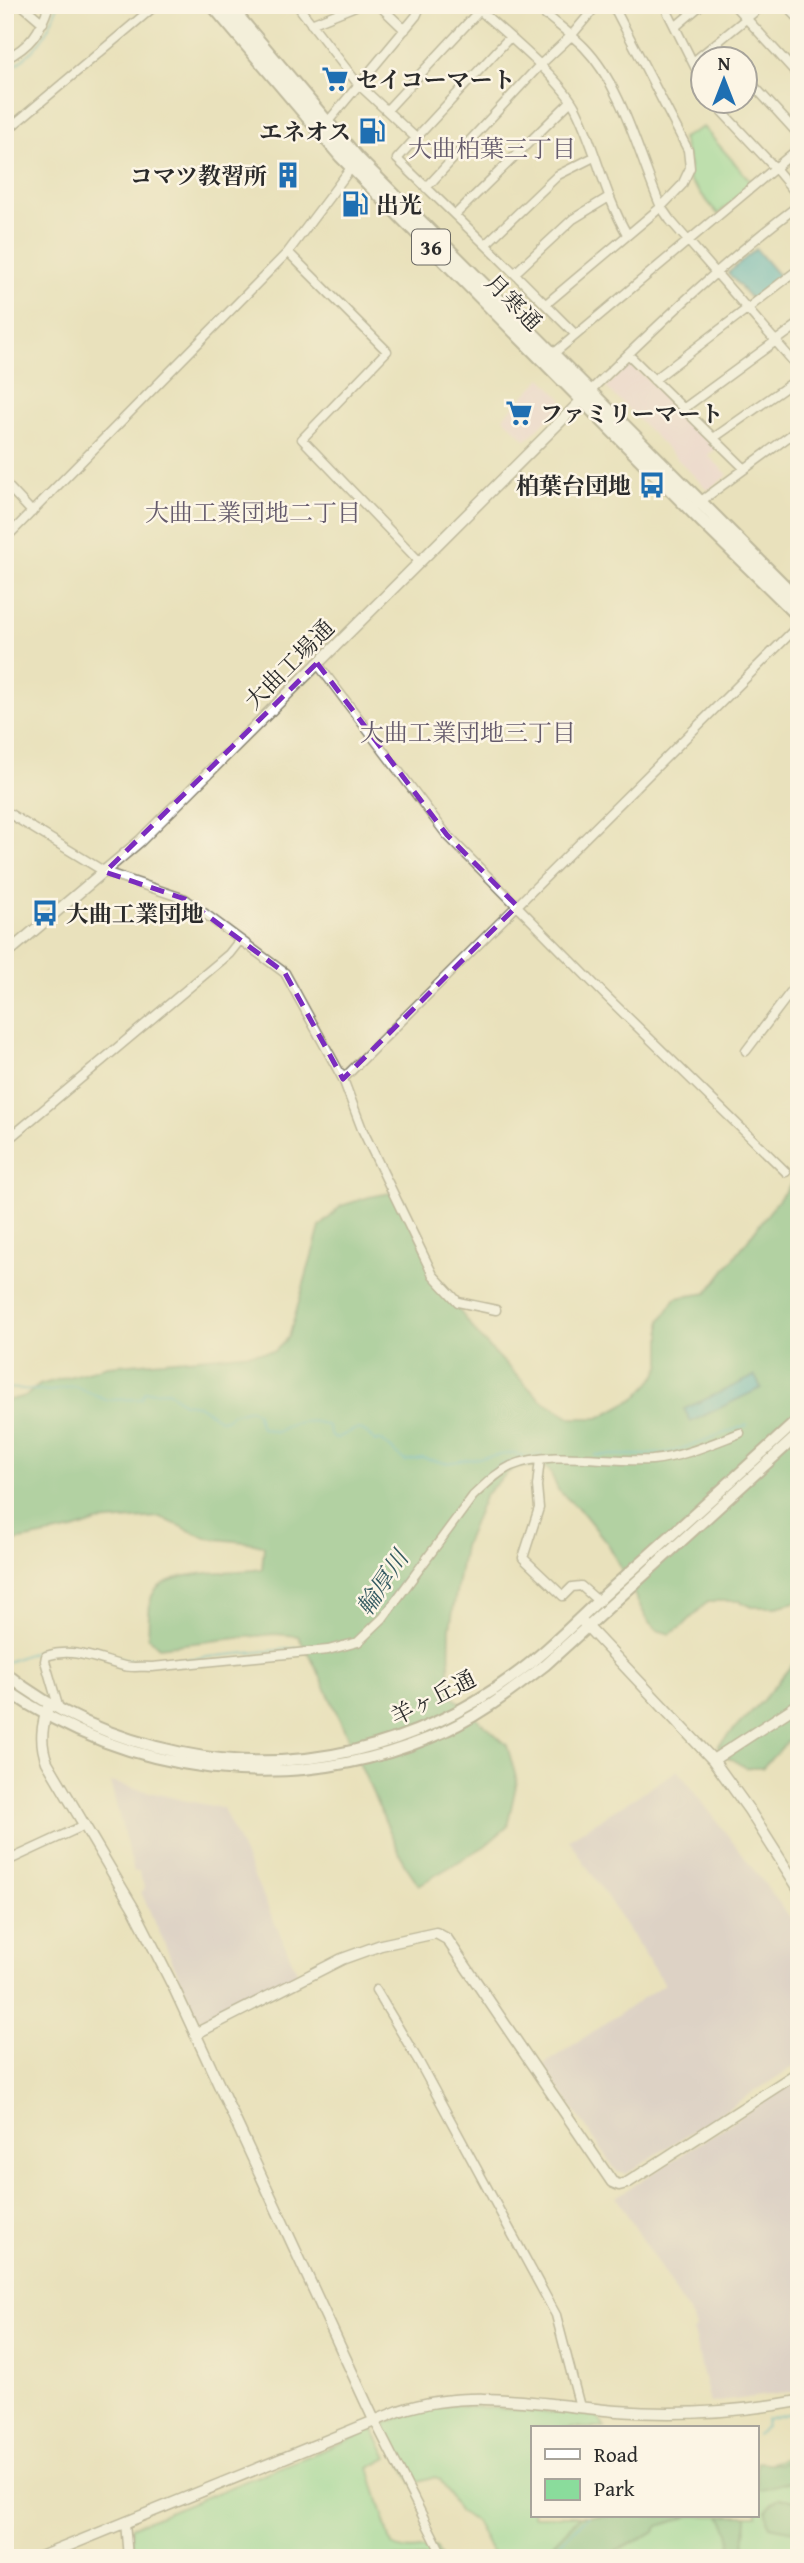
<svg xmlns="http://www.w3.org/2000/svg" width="804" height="2563" font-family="'Gentium Book Plus','Noto Serif JP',serif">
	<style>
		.built { fill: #f1d0e3 }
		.industrial { fill: #cebed1 }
		.green { fill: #8adc9c; stroke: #5a8464; stroke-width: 2 }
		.forest { fill: #6fbc84; stroke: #4d7458; stroke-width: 2 }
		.water { fill: #43afc1; stroke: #376d76; stroke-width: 2 }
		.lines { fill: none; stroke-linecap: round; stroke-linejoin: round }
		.stream { stroke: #43afc1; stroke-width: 2 }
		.minor-casing { stroke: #8a8674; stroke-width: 11 }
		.tertiary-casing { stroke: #8a8674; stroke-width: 13 }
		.secondary-casing { stroke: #8a8674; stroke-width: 14 }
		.trunk-casing { stroke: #8a8674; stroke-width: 16 }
		.minor { stroke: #fff; stroke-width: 8 }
		.tertiary { stroke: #fff; stroke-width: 10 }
		.secondary { stroke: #fff; stroke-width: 10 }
		.trunk { stroke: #fff; stroke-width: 12 }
		.marked { fill: none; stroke: #7b2cbf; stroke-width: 5; stroke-dasharray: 14 9; stroke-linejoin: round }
		.labels { text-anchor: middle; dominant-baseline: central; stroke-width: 5; stroke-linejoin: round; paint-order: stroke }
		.shield { fill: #fcf5e5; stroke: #6a6863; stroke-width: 2 }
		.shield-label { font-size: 21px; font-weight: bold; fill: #2b2b2b }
		.poi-label { font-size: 23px; font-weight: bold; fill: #2b2b2b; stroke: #fcf5e5; text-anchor: start }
		.street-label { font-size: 23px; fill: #2b2b2b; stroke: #fcf5e5 }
		.neighbourhood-label { font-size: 24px; fill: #655b6c; stroke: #fcf5e5 }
		.water-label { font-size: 24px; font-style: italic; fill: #335960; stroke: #fcf5e5 }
	</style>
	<rect width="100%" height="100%" fill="#fcf5e5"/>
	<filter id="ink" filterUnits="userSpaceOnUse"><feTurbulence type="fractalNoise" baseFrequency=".0143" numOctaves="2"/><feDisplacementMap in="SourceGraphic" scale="14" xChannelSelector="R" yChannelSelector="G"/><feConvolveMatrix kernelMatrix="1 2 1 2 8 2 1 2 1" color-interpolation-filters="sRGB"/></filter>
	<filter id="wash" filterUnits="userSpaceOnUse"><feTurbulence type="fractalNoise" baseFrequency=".00686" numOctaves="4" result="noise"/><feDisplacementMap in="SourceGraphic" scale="28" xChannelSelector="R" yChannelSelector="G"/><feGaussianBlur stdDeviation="1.57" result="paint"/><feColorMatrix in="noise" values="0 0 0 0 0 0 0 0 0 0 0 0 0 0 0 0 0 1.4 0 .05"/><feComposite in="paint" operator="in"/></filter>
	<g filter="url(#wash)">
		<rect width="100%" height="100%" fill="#e9e1bc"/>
		<path class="built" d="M630,365L647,379L716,449L708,455L728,475L708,490L606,387Z
			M542,378L562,399V402L560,407L526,440L503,417Z"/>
		<path class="industrial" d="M678,1770L799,1929V2063L626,2174L617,2172L543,2065L664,1984L569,1839Z
			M110,1782L182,1800L223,1808L298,1974L209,2020L198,2018L141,1892L145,1890L139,1871L134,1872Z
			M799,2079V2391L710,2403L693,2332L696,2328L693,2320L616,2197Z"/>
		<path class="green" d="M703,127L754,185L718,214L686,176L690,167L682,138Z
			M453,2405L597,2416L605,2428H533V2516H582L541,2558H494L475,2521L460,2513L440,2479L435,2477L412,2484L386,2431L385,2423L427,2408Z
			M373,2430L388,2458L369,2468L392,2545C406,2553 420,2549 435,2547L441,2558H134L131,2527Z
			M799,2454V2558H573L647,2516H757V2467Z"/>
		<path class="forest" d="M799,1173V1601L776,1607H752L740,1601H708L684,1625L670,1634L657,1630L649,1623L608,1544L583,1513L558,1490L550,1471L545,1467H518L507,1473L485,1495L464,1546L450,1628L449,1682L452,1696L507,1745L517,1781L507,1827L485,1846L419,1885L404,1863L317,1669L298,1636L274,1634L159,1647L148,1637C149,1625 148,1611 151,1599C159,1567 235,1574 262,1569L264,1546L254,1543L206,1538L160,1517L97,1522L74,1530L5,1543V1401L26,1396L39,1385L108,1366L275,1351L289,1337L320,1227L341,1206L369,1197L390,1193L403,1200L426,1258L445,1292L482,1340L540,1399L572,1418H599L637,1397L657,1375L661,1364V1320L676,1298L707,1293Z
			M799,1656V1730L762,1768H746L718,1751V1746L762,1701Z
			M799,2458V2482H789L757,2490V2462L779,2464Z
			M779,2499H788L799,2503V2532L770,2526L767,2520L766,2510L772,2503Z
			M580,2516H690L659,2526L654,2533L600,2558H539Z
			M721,2516H747C748,2531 737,2546 754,2558H727C734,2542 730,2531 721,2516Z"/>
		<path class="water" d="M756,249L780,277L752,300L728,273Z
			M755,1376L761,1388L691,1422L684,1409Z"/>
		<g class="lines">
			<path class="stream" d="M5,73C35,52 46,39 58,5
				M5,1388L51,1391L74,1386L106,1400L141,1399L145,1392L168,1391L183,1403L198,1405L221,1420L228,1418L231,1414L250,1409L256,1412L261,1428L277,1432C292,1421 312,1418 328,1426L331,1436L337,1438C356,1430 359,1421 375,1442L381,1440L405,1461L422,1458L445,1463L514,1453L523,1456
				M595,1455H647L675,1451L747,1425
				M378,1618L415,1560L480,1480L499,1466L523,1456L541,1455
				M7,1662L44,1648L67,1644L91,1649L124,1660L139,1661L188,1659L336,1644
				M757,2435L765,2426L766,2419L799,2411
				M544,2558L588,2516"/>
		</g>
	</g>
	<g filter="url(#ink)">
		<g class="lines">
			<g class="minor-casing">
				<path id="minor" d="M22,5L43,23
					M297,5L358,84L416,138L397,159L496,255L576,335
					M379,5L405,30
					M474,5C502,31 560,77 576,109C596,149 604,194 627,234
					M535,5C551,20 569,32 584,47C623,87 639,157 661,207L670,220L799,368
					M664,5L702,81
					M734,5L799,76
					M786,5L799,19
					M546,16L553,5
					M311,24L358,5
					M675,27L701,5
					M716,43L731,60
					M5,59C31,46 40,32 49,5
					M693,62L763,5
					M744,75L799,135
					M713,102L775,168L799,197
					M387,110L480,10
					M326,124L416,16L421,5
					M5,132L156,5
					M416,138L509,38
					M426,188L539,66L571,36L597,5
					M455,215L571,101
					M486,244L558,175L594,157
					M288,252L387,351L302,439L419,561
					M515,273L573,219L609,197
					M546,304L661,207L682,185L690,168L688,150L616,11L609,5
					M552,355L799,148
					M629,355L744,468
					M654,380L799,269
					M590,391C657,326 724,261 799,205
					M683,409L799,324
					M715,437L799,378
					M5,483L32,512
					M697,504L799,429
					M5,539L288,252L354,164
					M317,663L447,835L605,995L786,1172
					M5,811L105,872L185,899L285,973L343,1079L362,1129L433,1275L458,1302L496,1310
					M746,1051L799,981
					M343,1079L799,625
					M5,1142L229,954L240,940
					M540,1459L537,1486L539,1508L523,1558L563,1596L572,1587L581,1586L598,1601
					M59,1709L45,1661L46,1656C74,1647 96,1659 124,1666C132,1668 143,1666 152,1667L328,1650L358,1642L383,1618L473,1496C485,1485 496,1473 511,1466C552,1449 608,1463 652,1460C682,1457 711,1444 740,1433
					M5,1862L85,1825
					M376,1990L419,2062L556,2315L580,2407
					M374,2420L444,2558
					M125,2522L128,2558"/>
			</g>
			<g class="tertiary-casing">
				<path id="tertiary" d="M5,955L140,841L585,397
					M582,1621L713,1760L749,1810L799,1889
					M49,1704C42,1724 39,1742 47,1762L134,1909L175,1990L374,2420
					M713,1760L799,1704
					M195,2034L342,1959L381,1945L436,1933L447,1939L612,2182L619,2185L627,2183L799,2072
					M38,2558L399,2411C472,2387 543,2405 617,2411C679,2416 738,2412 799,2401"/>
			</g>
			<g class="secondary-casing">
				<path id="secondary" d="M5,1673C56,1714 118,1740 182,1753C298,1777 417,1747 512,1677C547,1652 578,1619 611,1589C674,1533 737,1476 799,1419
					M5,1689C129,1775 288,1796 429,1738C472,1721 509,1693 545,1665L799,1434"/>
			</g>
			<g class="trunk-casing">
				<path id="trunk" d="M213,5L341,156L702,521L799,616
					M228,5L358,159L799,601"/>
			</g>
			<use href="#minor" class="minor"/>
			<use href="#tertiary" class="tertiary"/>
			<use href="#secondary" class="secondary"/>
			<use href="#trunk" class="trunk"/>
		</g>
	</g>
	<path d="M0 0H804V2563H0ZM317,663L447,835L517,906L343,1079L285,973L185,899L105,872Z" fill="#e9e1bc" fill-opacity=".55" fill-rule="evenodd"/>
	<path class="marked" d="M317,663L447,835L517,906L343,1079L285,973L185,899L105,872Z"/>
	<defs>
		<g id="supermarket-bare" transform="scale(2.1)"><path d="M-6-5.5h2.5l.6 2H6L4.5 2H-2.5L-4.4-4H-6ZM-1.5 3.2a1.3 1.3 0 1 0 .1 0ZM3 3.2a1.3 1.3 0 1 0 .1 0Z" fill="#1f6fb2" stroke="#fcf5e5" stroke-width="2.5" paint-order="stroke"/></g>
		<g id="fuel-bare" transform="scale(2.1)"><path d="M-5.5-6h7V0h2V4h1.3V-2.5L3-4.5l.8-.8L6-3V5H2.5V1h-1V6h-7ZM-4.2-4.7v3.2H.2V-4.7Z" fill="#1f6fb2" stroke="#fcf5e5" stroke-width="2.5" paint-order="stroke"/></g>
		<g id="building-bare" transform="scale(2.1)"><path d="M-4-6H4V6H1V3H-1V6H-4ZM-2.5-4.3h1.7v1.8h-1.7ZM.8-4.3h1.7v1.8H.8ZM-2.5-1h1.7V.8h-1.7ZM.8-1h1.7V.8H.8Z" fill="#1f6fb2" stroke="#fcf5e5" stroke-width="2.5" paint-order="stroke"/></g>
		<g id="bus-bare" transform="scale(2.1)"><path d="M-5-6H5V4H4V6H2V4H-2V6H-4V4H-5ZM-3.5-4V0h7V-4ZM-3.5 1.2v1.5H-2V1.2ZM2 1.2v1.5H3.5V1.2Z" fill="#1f6fb2" stroke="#fcf5e5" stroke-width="2.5" paint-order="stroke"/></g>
	</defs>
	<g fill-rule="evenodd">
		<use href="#supermarket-bare" x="335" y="79"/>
		<use href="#fuel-bare" x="372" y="131"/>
		<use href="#building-bare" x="288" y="175"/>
		<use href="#fuel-bare" x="355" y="204"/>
		<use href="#supermarket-bare" x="519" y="413"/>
		<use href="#bus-bare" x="652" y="485"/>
		<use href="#bus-bare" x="45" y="913"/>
	</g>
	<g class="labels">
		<rect class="shield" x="412" y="229.5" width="38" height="35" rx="5"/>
		<g class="shield-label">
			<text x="431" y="247">36</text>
		</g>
		<g class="poi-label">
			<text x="356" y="79">セイコーマート</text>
			<text x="351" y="131" text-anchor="end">エネオス</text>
			<text x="267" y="175" text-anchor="end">コマツ教習所</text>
			<text x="376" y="204">出光</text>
			<text x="540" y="413">ファミリーマート</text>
			<text x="631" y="485" text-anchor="end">柏葉台団地</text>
			<text x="66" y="913">大曲工業団地</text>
		</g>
		<g class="street-label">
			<text transform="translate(514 302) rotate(45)">月寒通</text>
			<text transform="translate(289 664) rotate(-45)">大曲工場通</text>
			<text transform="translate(433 1697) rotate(-27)">羊ヶ丘通</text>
		</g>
		<g class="neighbourhood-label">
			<text x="492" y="148">大曲柏葉三丁目</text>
			<text x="253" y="512">大曲工業団地二丁目</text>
			<text x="468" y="732">大曲工業団地三丁目</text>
		</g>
		<g class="water-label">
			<text transform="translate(382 1583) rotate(-56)">輪厚川</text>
		</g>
	</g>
	<rect width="804" height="2563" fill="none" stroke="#fcf5e5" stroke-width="28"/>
	<rect x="531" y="2426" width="228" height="91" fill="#fcf5e5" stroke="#a8a49b" stroke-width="2"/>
	<rect x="545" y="2449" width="35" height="10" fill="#ffffff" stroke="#a8a49b" stroke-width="2"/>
	<text x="594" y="2462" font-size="21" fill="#2b2b2b">Road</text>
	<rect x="545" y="2479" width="35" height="21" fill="#8adc9c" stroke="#a8a49b" stroke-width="2"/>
	<text x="594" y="2496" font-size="21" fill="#2b2b2b">Park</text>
	<g transform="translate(724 80)"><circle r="33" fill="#fcf5e5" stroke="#a8a49b" stroke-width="2"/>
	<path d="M0-5L12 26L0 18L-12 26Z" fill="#1f6fb2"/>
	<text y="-10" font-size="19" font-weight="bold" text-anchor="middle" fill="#2b2b2b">N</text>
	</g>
</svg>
